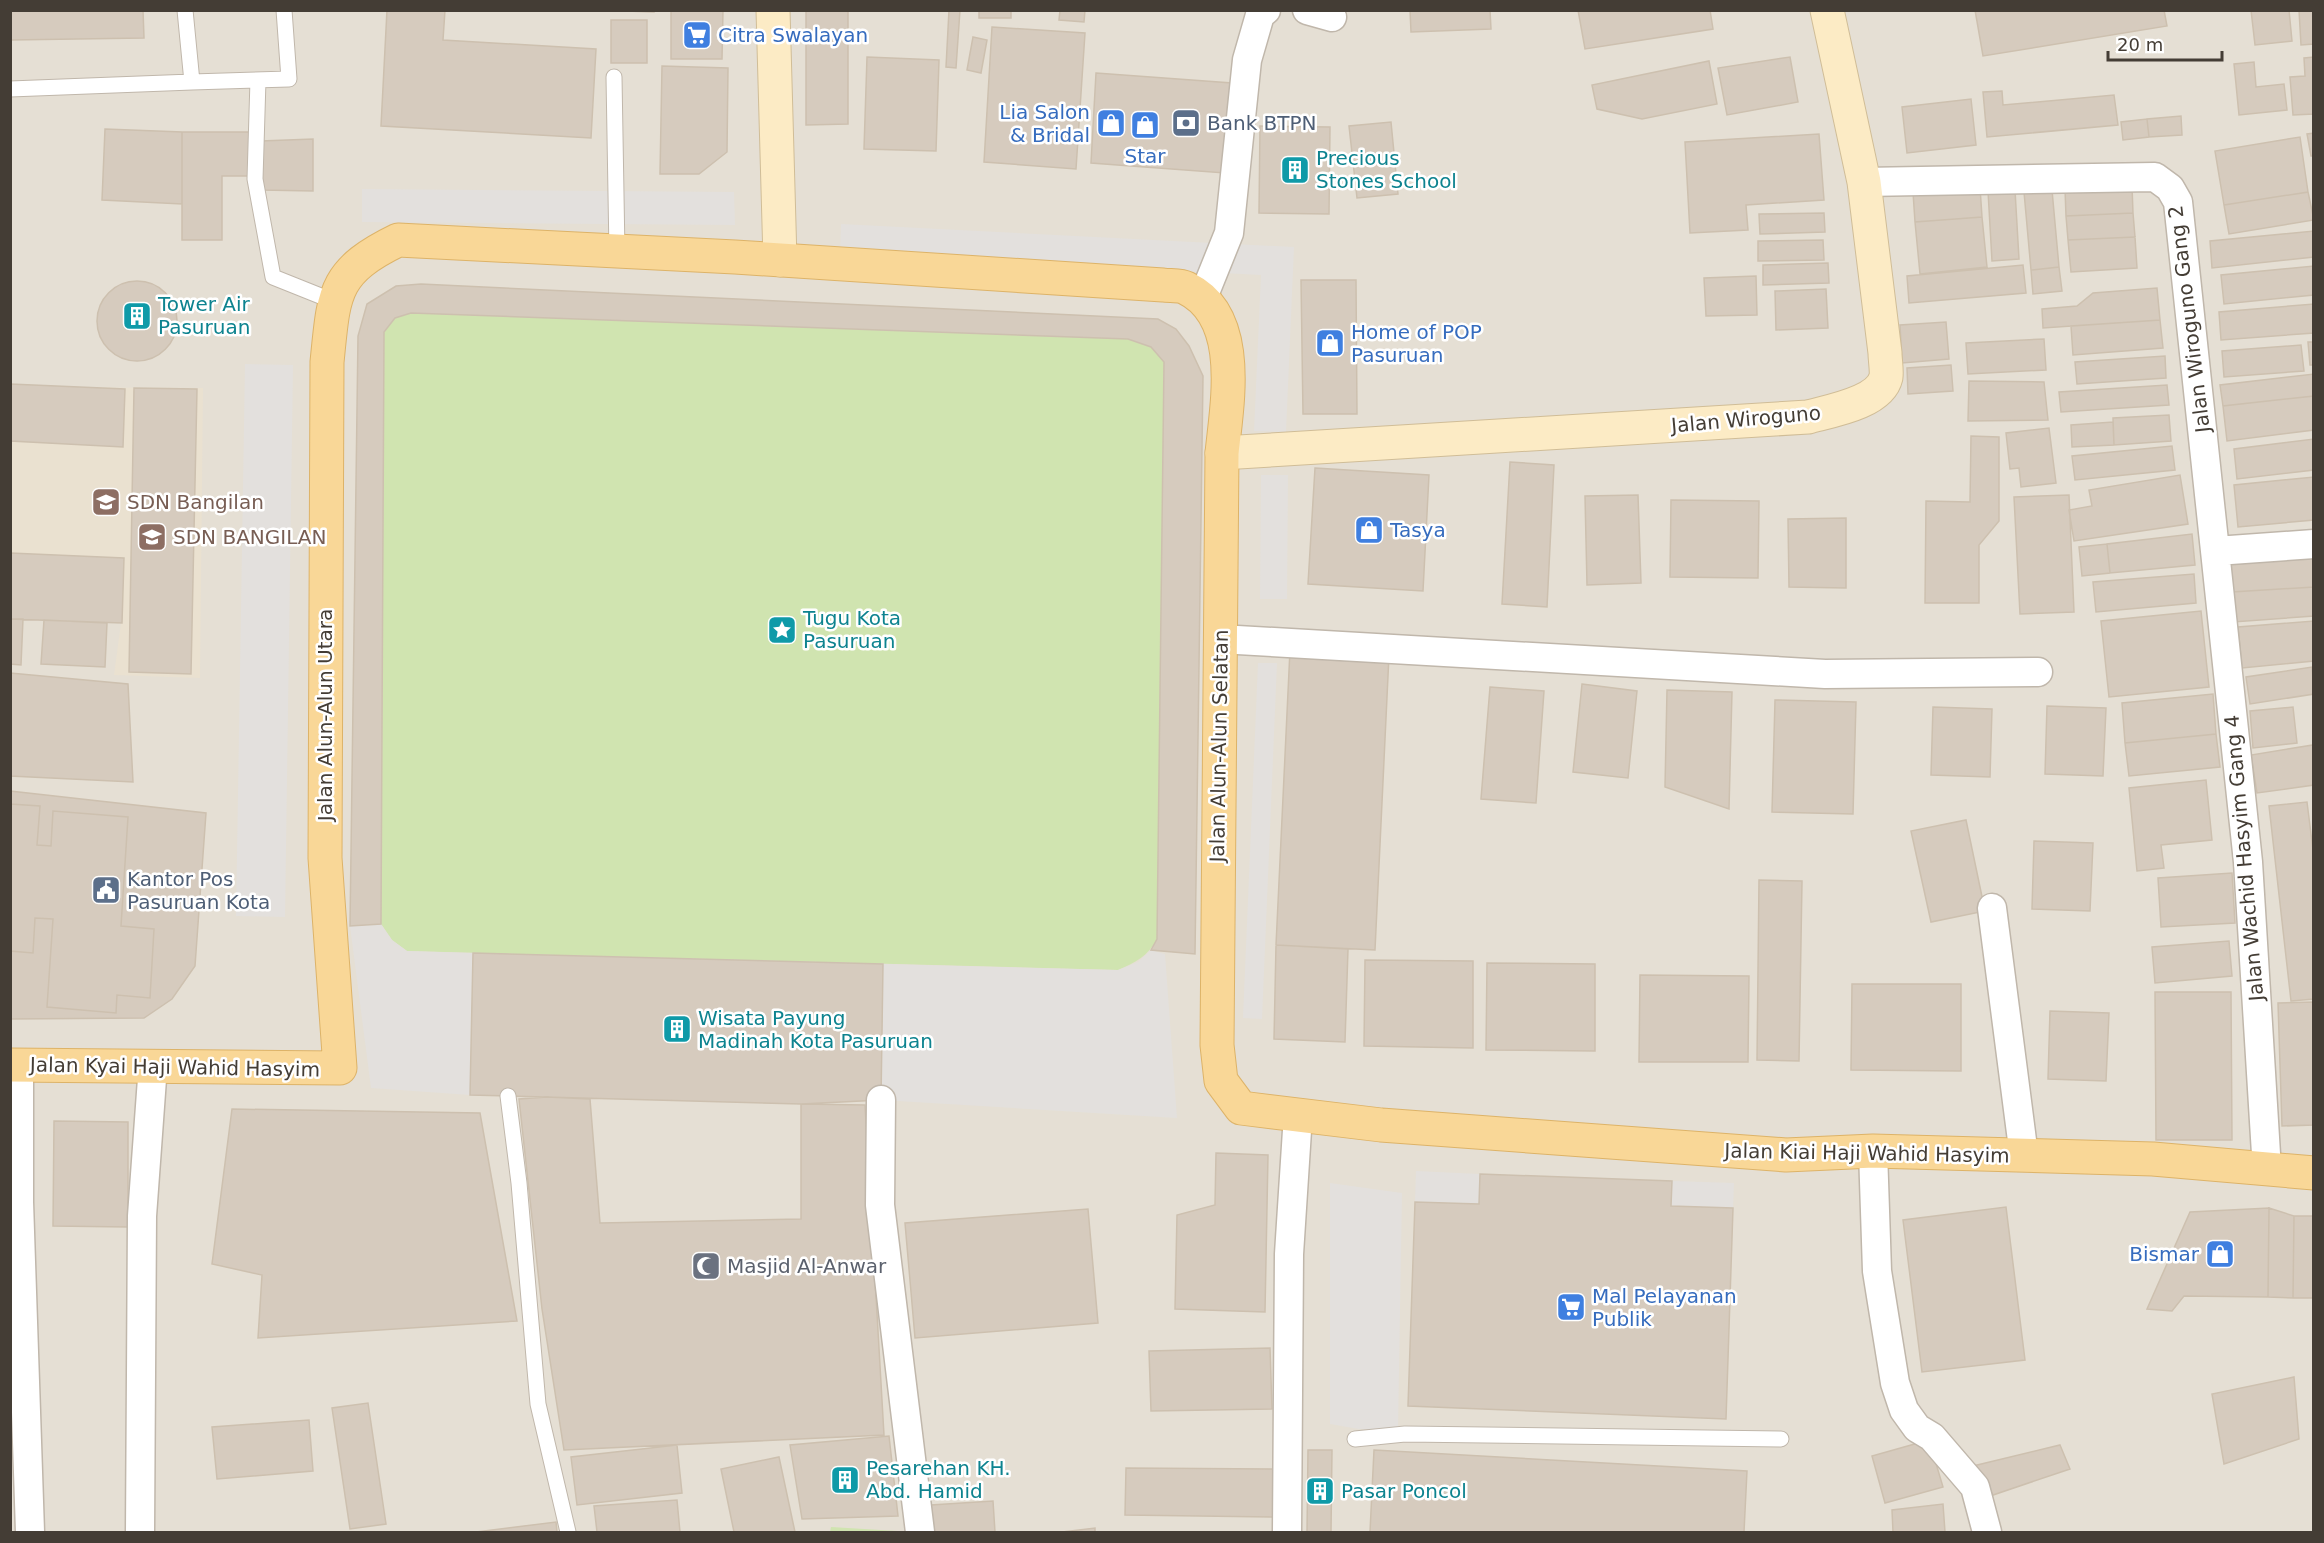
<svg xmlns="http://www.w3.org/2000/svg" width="2324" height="1543" font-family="'DejaVu Sans',sans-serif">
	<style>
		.residential { fill: #e5dfd4 }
		.education { fill: #eae1d0 }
		.green { fill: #d0e4b0 }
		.parking { fill: #e3e0dd }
		.building { fill: #d6cbbe; stroke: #cdc0af; stroke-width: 1.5 }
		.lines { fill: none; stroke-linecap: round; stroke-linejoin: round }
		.lane-casing { stroke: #c0b7ab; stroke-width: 17 }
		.street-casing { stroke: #c0b7ab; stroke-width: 31 }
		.secondary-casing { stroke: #d0bd97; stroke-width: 35 }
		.primary-casing { stroke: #ddb368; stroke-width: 35 }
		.lane { stroke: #fff; stroke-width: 15 }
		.street { stroke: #fff; stroke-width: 28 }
		.secondary { stroke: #fcebc5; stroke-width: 33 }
		.primary { stroke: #f9d797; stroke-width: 33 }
		.labels { text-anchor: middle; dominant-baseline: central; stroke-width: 5; stroke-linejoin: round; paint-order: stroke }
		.shop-label { font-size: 20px; fill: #366cbe; stroke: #fff; text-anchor: start }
		.service-label { font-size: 20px; fill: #4e5e75; stroke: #fff; text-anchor: start }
		.culture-label { font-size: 20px; fill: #0d838f; stroke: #fff; text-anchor: start }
		.street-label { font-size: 20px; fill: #443d35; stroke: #fff }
		.education-label { font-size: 20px; fill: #785e54; stroke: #fff; text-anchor: start }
		.worship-label { font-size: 20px; fill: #5b616d; stroke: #fff; text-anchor: start }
	</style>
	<rect width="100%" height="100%" fill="#f2ede5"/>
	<path class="residential" d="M10,11H2313V1532H11Z"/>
	<path class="education" d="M10,387L203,388L200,678L114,675L121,623L11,615Z"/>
	<path class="green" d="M411,313L1128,339L1151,347L1164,362L1157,939C1148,956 1135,963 1118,970L407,951L392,940L381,924L384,332L395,318Z
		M831,1527L914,1532H830Z"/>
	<path class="parking" d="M362,189L734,192L735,225L362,222Z
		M841,224L1294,247L1286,432L1254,431L1261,275L840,253Z
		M245,364L293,365L285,917L236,916Z
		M1261,475H1288L1287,599H1260Z
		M1258,663H1277L1262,1019L1243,1018Z
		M381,924L392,940L407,951L473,953L470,1095L371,1088L350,926Z
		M1151,950L1165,954L1177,1118L881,1100L883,964L1118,970L1138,962Z
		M1416,1171L1480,1174L1479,1204L1415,1202Z
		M1672,1181L1734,1183L1733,1208L1671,1206Z
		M1330,1183L1402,1193L1398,1430L1359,1429L1330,1424Z"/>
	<path class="building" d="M10,10H143L144,38L10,40Z
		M387,10H445L443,40L596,49L591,138L381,126Z
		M595,10H654V12Z
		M671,10H723L722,59H671Z
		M806,10H848V124L806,125Z
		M949,10H960L956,68L946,67Z
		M979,10H1011V18H979Z
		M1060,10H1085L1084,22L1059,20Z
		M1410,10H1490L1491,29L1411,32Z
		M1578,10H1710L1713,29L1585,49Z
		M1975,10H2164L2167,26L1983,56Z
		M2251,10H2289L2292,41L2255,45Z
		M2299,10H2314V44L2301,45Z
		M611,20H647V63H611Z
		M992,27L1085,33L1076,169L984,162Z
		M973,37L987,40L981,73L967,70Z
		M867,57L939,60L936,151L864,149Z
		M1790,57L1798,102L1727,115L1718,68Z
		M2314,57V114L2293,115L2290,77L2305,76L2304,58Z
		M1709,61L1717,104L1642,119L1597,109L1592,85Z
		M2254,62L2256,87L2284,84L2287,110L2239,115L2234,64Z
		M662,66L728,68L727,152L699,174H660Z
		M1096,73L1232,83L1225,173L1091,163Z
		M2002,91L2003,105L2114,95L2118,125L1987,137L1983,92Z
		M1971,99L1976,145L1907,153L1902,107Z
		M2181,116L2182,135L2149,137L2147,119Z
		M2147,119L2149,137L2123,140L2121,122Z
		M1391,122L1398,194L1357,198L1349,126Z
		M1260,126L1330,127L1329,214L1259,213Z
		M105,129L182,132V204L102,200Z
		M182,132H252V176H222V240H182Z
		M2314,133V156H2311L2307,134Z
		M1819,134L1824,200L1746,205L1748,230L1690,233L1685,142Z
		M2300,137L2308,192L2224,205L2215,151Z
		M313,139V191L261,190V141Z
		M2132,186L2133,213L2066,216L2065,189Z
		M1980,187L1982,217L1915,222L1913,192Z
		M2015,190L2019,259L1992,261L1988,191Z
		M2052,190L2059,267L2031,270L2024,192Z
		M2308,192L2314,220L2229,234L2224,205Z
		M1824,213L1825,232L1760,234L1759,214Z
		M2133,213L2135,237L2068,240L2066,216Z
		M1982,217L1987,267L1920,274L1915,222Z
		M2314,231V257L2212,268L2210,241Z
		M2135,237L2137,268L2071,272L2068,240Z
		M1823,240L1824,260L1758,261V241Z
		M1828,263L1829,283L1763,285V265Z
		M2023,265L2026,293L1909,303L1907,276Z
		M2314,266V295L2224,304L2221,275Z
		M2059,267L2062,291L2033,294L2031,270Z
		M1756,276L1757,315L1706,316L1704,278Z
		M1301,280H1356L1357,414H1303Z
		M97 321a40 40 0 1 1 80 0a40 40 0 1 1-80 0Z
		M421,284L1158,319L1176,329L1189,346L1203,376L1195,954L1151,950L1157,939L1164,362L1151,347L1128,339L411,313L395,318L384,332L381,924L350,926L358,336L367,304L396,286Z
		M2157,288L2160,320L2043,328L2042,309L2077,306L2093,293Z
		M1826,289L1828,328L1776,330L1775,291Z
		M2314,304V333L2221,340L2219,312Z
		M2160,320L2163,348L2073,355L2071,326Z
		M1946,322L1949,359L1902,363L1900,325Z
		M2044,339L2046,370L1968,374L1966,343Z
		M2308,342H2314V365H2310Z
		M2301,345L2304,371L2224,377L2222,351Z
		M2165,356L2166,378L2077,384L2075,362Z
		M1951,365L1953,391L1908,394L1907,368Z
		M2314,374V396L2223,406L2220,385Z
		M1969,381L2044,382L2048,420L1968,421Z
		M10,384L125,389L123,447L10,441Z
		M2167,385L2169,405L2061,412L2059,392Z
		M134,388L197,389L191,674L129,672Z
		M2314,396V430L2227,441L2223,406Z
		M2169,415L2171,441L2114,445L2113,418Z
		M2113,422L2114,445L2072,447L2071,425Z
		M2049,428L2056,483L2021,487L2019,468L2010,469L2006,433Z
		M1971,436L1999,437V521L1979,545V603H1925L1926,501L1970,502Z
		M2314,439V470L2237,479L2234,449Z
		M2172,446L2175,470L2075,480L2072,456Z
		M1510,462L1554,465L1547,607L1502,604Z
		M1315,468L1429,475L1423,591L1308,584Z
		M2180,475L2188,524L2074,541L2069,510L2092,506L2089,490Z
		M2314,477V520L2238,527L2234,485Z
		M1638,495L1641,583L1587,585L1585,496Z
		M2069,495L2074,612L2020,614L2014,497Z
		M1671,500L1759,501L1758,578L1670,577Z
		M1846,518V588L1789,587L1788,519Z
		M2192,534L2195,565L2110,573L2107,544Z
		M2107,544L2110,573L2082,576L2079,547Z
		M10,553L124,558L122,623L10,619Z
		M2314,555V587L2232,592L2230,561Z
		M2194,574L2196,603L2096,612L2093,582Z
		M2314,587V616L2233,622L2232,592Z
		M2201,611L2209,687L2109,697L2101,621Z
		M10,619H23L21,665L10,664Z
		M44,620L107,623L105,667L41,664Z
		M2314,621V661L2242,668L2238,627Z
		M1290,650L1389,655L1375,950L1276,945Z
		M2312,667L2314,694L2250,704L2246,677Z
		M10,673L128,684L133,782L10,776Z
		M1582,684L1637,691L1628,778L1573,772Z
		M1490,687L1544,691L1536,803L1481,799Z
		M1667,690L1732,692L1729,809L1665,787Z
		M2213,694L2216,734L2125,743L2122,703Z
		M1775,700L1856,702L1853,814L1772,812Z
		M2047,706L2106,708L2103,776L2045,774Z
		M1933,707L1992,709L1990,777L1931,775Z
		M2293,707L2297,743L2253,748L2250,711Z
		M2216,734L2220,767L2129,776L2125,743Z
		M2313,745L2314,785L2257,793L2251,755Z
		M2206,780L2212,840L2161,845L2164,868L2137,871L2129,788Z
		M10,791L206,813L195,966L172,999L144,1018L10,1019Z
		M2307,802L2314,858V999L2291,1001L2269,806Z
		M10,804L40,806L37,845L51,846L53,811L128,817L121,926L154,929L150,998L117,995L116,1013L47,1007L53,919L35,918L33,953L10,951Z
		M1966,820L1985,911L1931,922L1911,831Z
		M2034,841L2093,843L2090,911L2032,909Z
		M2232,873L2235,923L2161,927L2158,878Z
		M1759,880L1802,881L1799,1061L1757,1060Z
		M2229,941L2232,976L2155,983L2152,947Z
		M1276,945L1348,949L1345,1042L1274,1039Z
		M473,953L883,964L881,1100L801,1104L470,1095Z
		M1365,960L1473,961V1048L1364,1046Z
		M1487,963L1595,964V1051L1486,1050Z
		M1640,975L1749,976L1748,1062H1639Z
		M1852,984H1961V1071L1851,1070Z
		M2155,992H2231L2232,1140H2156Z
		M2314,1002V1125L2282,1126L2278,1003Z
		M2050,1011L2109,1013L2106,1081L2048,1079Z
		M547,1097L590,1099L600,1223L801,1219V1104L865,1105L884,1435L564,1450L542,1309L519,1099Z
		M232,1109L480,1113L517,1321L258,1338L262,1275L212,1264Z
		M54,1121L128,1122V1227L53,1226Z
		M1216,1153L1268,1155L1265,1312L1175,1309L1177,1215L1215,1205Z
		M1480,1174L1672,1181L1671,1206L1733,1208L1726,1419L1408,1406L1415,1202L1479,1204Z
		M2006,1207L2025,1360L1922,1372L1903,1220Z
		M2269,1208L2294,1216L2293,1298L2268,1297Z
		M2269,1208L2268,1297L2184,1296L2172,1311L2147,1309L2190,1212Z
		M1088,1209L1098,1323L915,1338L905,1223Z
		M2294,1216H2314V1298H2293Z
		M1270,1348L1272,1409L1151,1411L1149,1351Z
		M2294,1377L2299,1439L2224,1464L2212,1394Z
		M368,1403L386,1524L350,1529L332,1408Z
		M309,1420L313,1471L217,1479L212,1427Z
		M889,1436L898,1516L802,1519L790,1445Z
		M1929,1440L1943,1487L1885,1503L1872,1456Z
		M677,1445L682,1493L577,1505L571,1457Z
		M2060,1445L2070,1469L1993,1495L1973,1466Z
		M1308,1450H1332L1331,1532H1307Z
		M1374,1450L1747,1471L1744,1532H1370Z
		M779,1457L795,1532H734L721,1469Z
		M1126,1468L1276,1469V1517L1125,1515Z
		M677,1500L680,1532H597L594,1506Z
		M993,1501L995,1532H933L931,1505Z
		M1943,1504L1945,1532H1893L1892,1510Z
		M556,1522L557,1532H476Z
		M1095,1528V1532H1062Z"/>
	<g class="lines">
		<g class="lane-casing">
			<path id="lane" d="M614,77L617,253
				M258,80L255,179L273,277L333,301
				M192,82L289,79L284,10
				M10,89L192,82L185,10
				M508,1096L519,1183L538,1404L568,1532
				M1355,1439L1405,1434L1781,1439"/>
		</g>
		<g class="street-casing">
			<path id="street" d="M1307,10L1332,17
				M1864,182L2155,177L2170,188L2178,202L2248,862L2267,1170
				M1202,300L1229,233L1247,60L1260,15L1266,10
				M2216,551L2314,544
				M1220,639L1825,674L2038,672
				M1992,908L2024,1156
				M19,1065V1202L30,1532
				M881,1100L880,1205L920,1532
				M1873,1151L1877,1271L1895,1383L1904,1410L1917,1428L1932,1437L1975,1487L1987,1532
				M140,1532L142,1216L153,1065
				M1287,1532L1289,1254L1298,1115"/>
		</g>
		<g class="secondary-casing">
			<path id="secondary" d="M773,10L780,260
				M1222,453L1808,417C1830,411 1880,403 1886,377C1887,370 1885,360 1885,353L1864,182L1827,10"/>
		</g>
		<g class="primary-casing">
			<path id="primary" d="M10,1065L340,1068L325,858L327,362C334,294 332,272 398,240L735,257L1163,285C1170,286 1180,285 1186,288C1244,316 1227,403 1222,453L1217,1045L1221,1081L1241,1108L1381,1125L1786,1155L1873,1151L2153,1159L2314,1173"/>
		</g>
		<use href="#lane" class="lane"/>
		<use href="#street" class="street"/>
		<use href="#secondary" class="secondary"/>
		<use href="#primary" class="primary"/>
	</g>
	<defs>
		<g id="supermarket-square" transform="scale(1.5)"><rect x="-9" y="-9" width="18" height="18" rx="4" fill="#3f7fe0" stroke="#fff"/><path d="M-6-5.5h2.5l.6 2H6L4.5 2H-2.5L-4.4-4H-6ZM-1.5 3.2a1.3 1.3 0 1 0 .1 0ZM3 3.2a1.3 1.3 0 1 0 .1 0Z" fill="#fff"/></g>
		<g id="shop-square" transform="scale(1.5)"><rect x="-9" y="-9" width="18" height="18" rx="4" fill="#3f7fe0" stroke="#fff"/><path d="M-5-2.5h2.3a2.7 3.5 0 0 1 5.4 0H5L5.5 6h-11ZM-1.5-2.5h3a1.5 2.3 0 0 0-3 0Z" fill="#fff"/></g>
		<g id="bank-square" transform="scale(1.5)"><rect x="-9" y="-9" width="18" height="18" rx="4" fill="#5c6f8a" stroke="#fff"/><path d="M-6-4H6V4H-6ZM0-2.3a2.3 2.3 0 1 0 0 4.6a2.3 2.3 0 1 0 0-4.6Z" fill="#fff"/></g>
		<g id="building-square" transform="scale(1.5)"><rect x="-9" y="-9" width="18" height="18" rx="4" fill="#0f9aa8" stroke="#fff"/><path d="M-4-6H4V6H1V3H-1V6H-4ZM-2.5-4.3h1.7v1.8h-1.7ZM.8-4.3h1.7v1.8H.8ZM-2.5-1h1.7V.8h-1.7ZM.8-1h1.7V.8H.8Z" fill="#fff"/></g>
		<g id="school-square" transform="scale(1.5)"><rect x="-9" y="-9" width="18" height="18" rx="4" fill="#8d6e63" stroke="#fff"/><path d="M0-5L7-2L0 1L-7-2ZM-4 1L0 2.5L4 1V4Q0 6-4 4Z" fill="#fff"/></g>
		<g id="sight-square" transform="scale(1.5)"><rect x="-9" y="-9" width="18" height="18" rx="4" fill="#0f9aa8" stroke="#fff"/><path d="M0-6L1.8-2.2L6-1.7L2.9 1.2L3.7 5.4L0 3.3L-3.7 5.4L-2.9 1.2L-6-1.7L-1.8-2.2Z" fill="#fff"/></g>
		<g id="civic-square" transform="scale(1.5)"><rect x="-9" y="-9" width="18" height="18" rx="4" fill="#5c6f8a" stroke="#fff"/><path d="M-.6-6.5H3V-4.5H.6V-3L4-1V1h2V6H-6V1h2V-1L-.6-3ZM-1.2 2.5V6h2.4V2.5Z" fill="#fff"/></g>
		<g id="mosque-square" transform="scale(1.5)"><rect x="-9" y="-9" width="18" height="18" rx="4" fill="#6b7280" stroke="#fff"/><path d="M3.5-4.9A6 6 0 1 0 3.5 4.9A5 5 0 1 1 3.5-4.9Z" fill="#fff"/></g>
	</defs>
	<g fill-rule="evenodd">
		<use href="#supermarket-square" x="697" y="35"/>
		<use href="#shop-square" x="1111" y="123"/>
		<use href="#bank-square" x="1186" y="123"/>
		<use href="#shop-square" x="1145" y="125"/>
		<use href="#building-square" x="1295" y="170"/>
		<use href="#building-square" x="137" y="316"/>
		<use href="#shop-square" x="1330" y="343"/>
		<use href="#school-square" x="106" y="502"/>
		<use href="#shop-square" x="1369" y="530"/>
		<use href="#school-square" x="152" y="537"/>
		<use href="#sight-square" x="782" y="630"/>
		<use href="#civic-square" x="106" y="890"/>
		<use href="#building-square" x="677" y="1029"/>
		<use href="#shop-square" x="2220" y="1254"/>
		<use href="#mosque-square" x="706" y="1266"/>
		<use href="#supermarket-square" x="1571" y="1307"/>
		<use href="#building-square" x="845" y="1480"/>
		<use href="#building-square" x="1320" y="1491"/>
	</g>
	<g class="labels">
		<g class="shop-label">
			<text x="718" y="35">Citra Swalayan</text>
			<text x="1090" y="112" text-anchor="end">Lia Salon<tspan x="1090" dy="23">&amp; Bridal</tspan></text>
			<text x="1145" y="156" text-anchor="middle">Star</text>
			<text x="1351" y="332">Home of POP<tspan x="1351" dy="23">Pasuruan</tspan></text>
			<text x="1390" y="530">Tasya</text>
			<text x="2199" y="1254" text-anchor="end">Bismar</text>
			<text x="1592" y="1296">Mal Pelayanan<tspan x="1592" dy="23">Publik</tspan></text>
		</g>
		<g class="service-label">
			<text x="1207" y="123">Bank BTPN</text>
			<text x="127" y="879">Kantor Pos<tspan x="127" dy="23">Pasuruan Kota</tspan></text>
		</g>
		<g class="culture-label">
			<text x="1316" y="158">Precious<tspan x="1316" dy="23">Stones School</tspan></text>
			<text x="158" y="304">Tower Air<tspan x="158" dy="23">Pasuruan</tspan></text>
			<text x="803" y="618">Tugu Kota<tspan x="803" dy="23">Pasuruan</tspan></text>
			<text x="698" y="1018">Wisata Payung<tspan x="698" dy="23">Madinah Kota Pasuruan</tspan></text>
			<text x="866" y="1468">Pesarehan KH.<tspan x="866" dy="23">Abd. Hamid</tspan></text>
			<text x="1341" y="1491">Pasar Poncol</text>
		</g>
		<g class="street-label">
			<text transform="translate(2189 319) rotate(-97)">Jalan Wiroguno Gang 2</text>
			<text transform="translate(1746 419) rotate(-5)">Jalan Wiroguno</text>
			<text transform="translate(325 715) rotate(-90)">Jalan Alun-Alun Utara</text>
			<text transform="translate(1219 746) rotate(-89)">Jalan Alun-Alun Selatan</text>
			<text transform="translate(2244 858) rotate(-95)">Jalan Wachid Hasyim Gang 4</text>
			<text transform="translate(175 1067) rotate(1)">Jalan Kyai Haji Wahid Hasyim</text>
			<text transform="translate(1867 1153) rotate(1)">Jalan Kiai Haji Wahid Hasyim</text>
		</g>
		<g class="education-label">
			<text x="127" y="502">SDN Bangilan</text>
			<text x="173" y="537">SDN BANGILAN</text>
		</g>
		<g class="worship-label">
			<text x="727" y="1266">Masjid Al-Anwar</text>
		</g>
	</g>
	<rect width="2324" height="1543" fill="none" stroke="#443d35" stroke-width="24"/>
	<path d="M2108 51v9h114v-9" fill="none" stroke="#443d35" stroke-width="3"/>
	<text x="2117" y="51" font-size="18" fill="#443d35" stroke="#ffffff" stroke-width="4.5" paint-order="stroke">20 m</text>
</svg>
